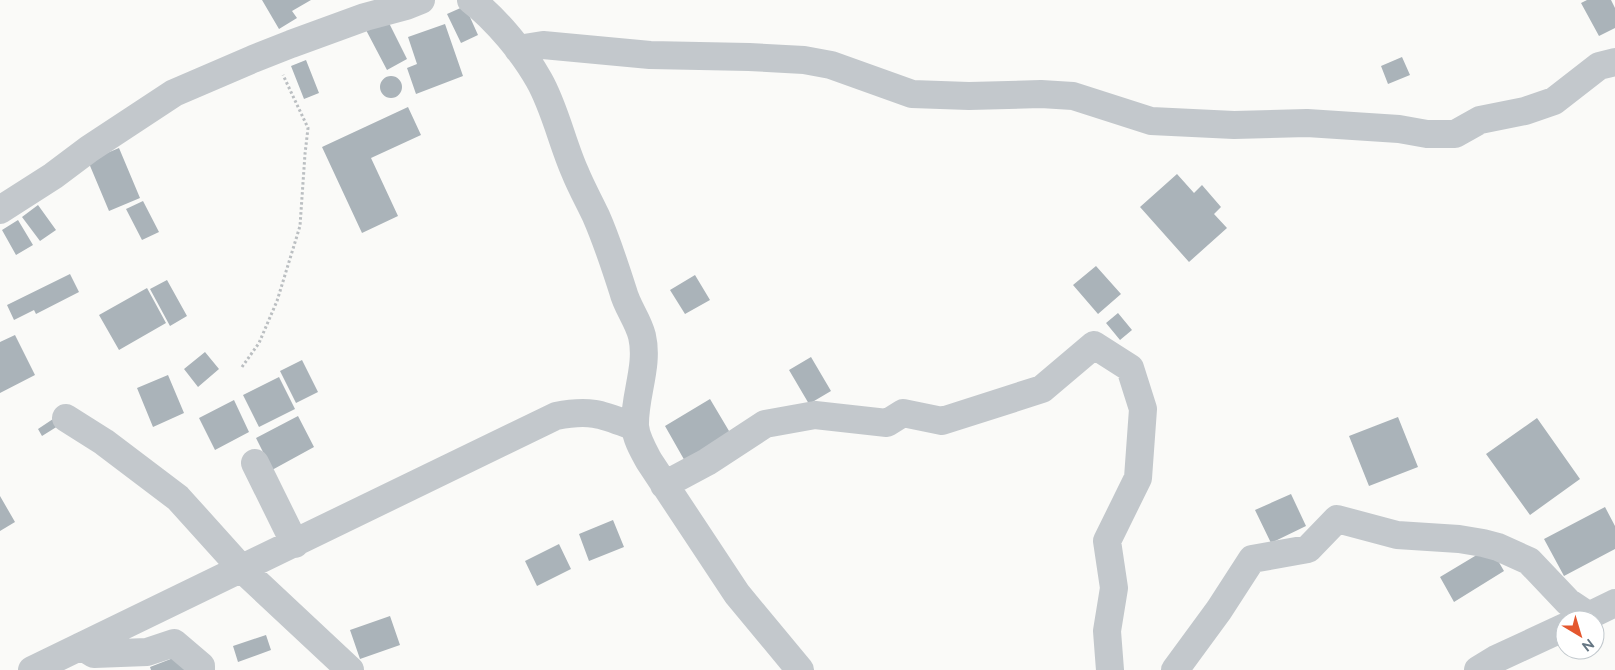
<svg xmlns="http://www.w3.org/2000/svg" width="1615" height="670" font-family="Raleway,sans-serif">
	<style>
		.building { fill: #aab3b9 }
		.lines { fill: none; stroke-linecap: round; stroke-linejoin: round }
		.path { stroke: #bbbfc2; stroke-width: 3; stroke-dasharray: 2.5 2.5; stroke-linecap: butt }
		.street { stroke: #c3c8cc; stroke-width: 28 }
	</style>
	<rect width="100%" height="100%" fill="#fafaf8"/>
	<path class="building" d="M262,0H311L292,11L297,18L279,29Z
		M1587,0H1611L1615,8V28L1599,36L1581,3Z
		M465,6L478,35L461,43L447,14Z
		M387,19L407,59L387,70L366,30Z
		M445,24L463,76L416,94L407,68L417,64L408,37Z
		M1402,57L1410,75L1388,84L1381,66Z
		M306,60L319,93L304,99L291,66Z
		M380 87a11 11 0 1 1 22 0a11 11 0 1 1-22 0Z
		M408,107L421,135L371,158L398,216L362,233L322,147Z
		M119,148L140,198L109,211L88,161Z
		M1177,174L1194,193L1202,185L1221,207L1214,214L1227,228L1189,262L1140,207Z
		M143,201L159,232L142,240L126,209Z
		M38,205L56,230L40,241L22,217Z
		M18,220L33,245L16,255L2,230Z
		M1096,266L1121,294L1098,314L1073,285Z
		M70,274L79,292L36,314L34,310L14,320L7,305Z
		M695,275L710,300L685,314L670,290Z
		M167,280L187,316L170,326L150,289Z
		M147,288L166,323L119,350L99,315Z
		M1118,313L1132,330L1120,340L1106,323Z
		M15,335L35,375L0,393V342Z
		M205,352L219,369L198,387L184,369Z
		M811,357L831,391L809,404L789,370Z
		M302,360L318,392L296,403L280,371Z
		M168,375L184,413L153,427L137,388Z
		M279,377L295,409L259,427L243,395Z
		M710,399L732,436L686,463L665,426Z
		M234,400L249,432L215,450L199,418Z
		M298,416L314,447L272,470L256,438Z
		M1398,417L1418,467L1369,486L1349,436Z
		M1537,418L1580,479L1530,515L1486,454Z
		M53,419L58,426L42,436L38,429Z
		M1291,494L1306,526L1271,543L1255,510Z
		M0,496L15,522L0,531Z
		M1605,507L1615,526V549L1564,576L1544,539Z
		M613,520L624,547L589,561L579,534Z
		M559,544L571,569L537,586L525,561Z
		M1490,547L1504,571L1454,602L1440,577Z
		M390,616L400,645L360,659L350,630Z
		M266,635L271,650L238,662L233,646Z
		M181,655L187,670H151L150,667Z"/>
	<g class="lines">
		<path class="path" d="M242,367L259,343L277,301L300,226L305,154L308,128L283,75"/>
		<path class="street" d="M471,0C496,19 524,53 539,80C555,108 562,143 575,172C581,187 589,201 596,216C607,241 615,266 623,291C627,307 638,320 642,336C649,366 634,396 635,426C636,438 643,450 649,461L737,594L800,670
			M518,49L543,45L650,55L749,57L804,60L831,65L912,94L969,96L1041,94L1073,96L1151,121L1234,125L1307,123L1399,129L1427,134H1455L1480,120L1525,111L1554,101L1599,66L1615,62
			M0,210L53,176L89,149L174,93L253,59L291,44L365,17L406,6L421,0
			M66,418L104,442L178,498L242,569L350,670
			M255,463L295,544
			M664,485L707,462L765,424L815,415L887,423L903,413L942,421L1042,389L1094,345L1130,368L1143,409L1138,478L1107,541L1114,588L1107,631L1110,670
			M1580,620L1615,603
			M81,646L94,654L147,652L174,643L201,666V670
			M32,670L556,416C592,409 603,415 635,427
			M1175,670L1219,610L1252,559L1308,549L1337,519L1397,535L1459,539L1483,543L1498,547L1529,561L1568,602L1589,616
			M1478,670L1496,659L1565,627"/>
	</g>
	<g transform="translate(1580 635) rotate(142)"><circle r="24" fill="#ffffff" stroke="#c1c8cd"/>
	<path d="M0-4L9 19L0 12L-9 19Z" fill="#e4572e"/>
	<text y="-8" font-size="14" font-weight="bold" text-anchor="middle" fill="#657683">N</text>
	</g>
</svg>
